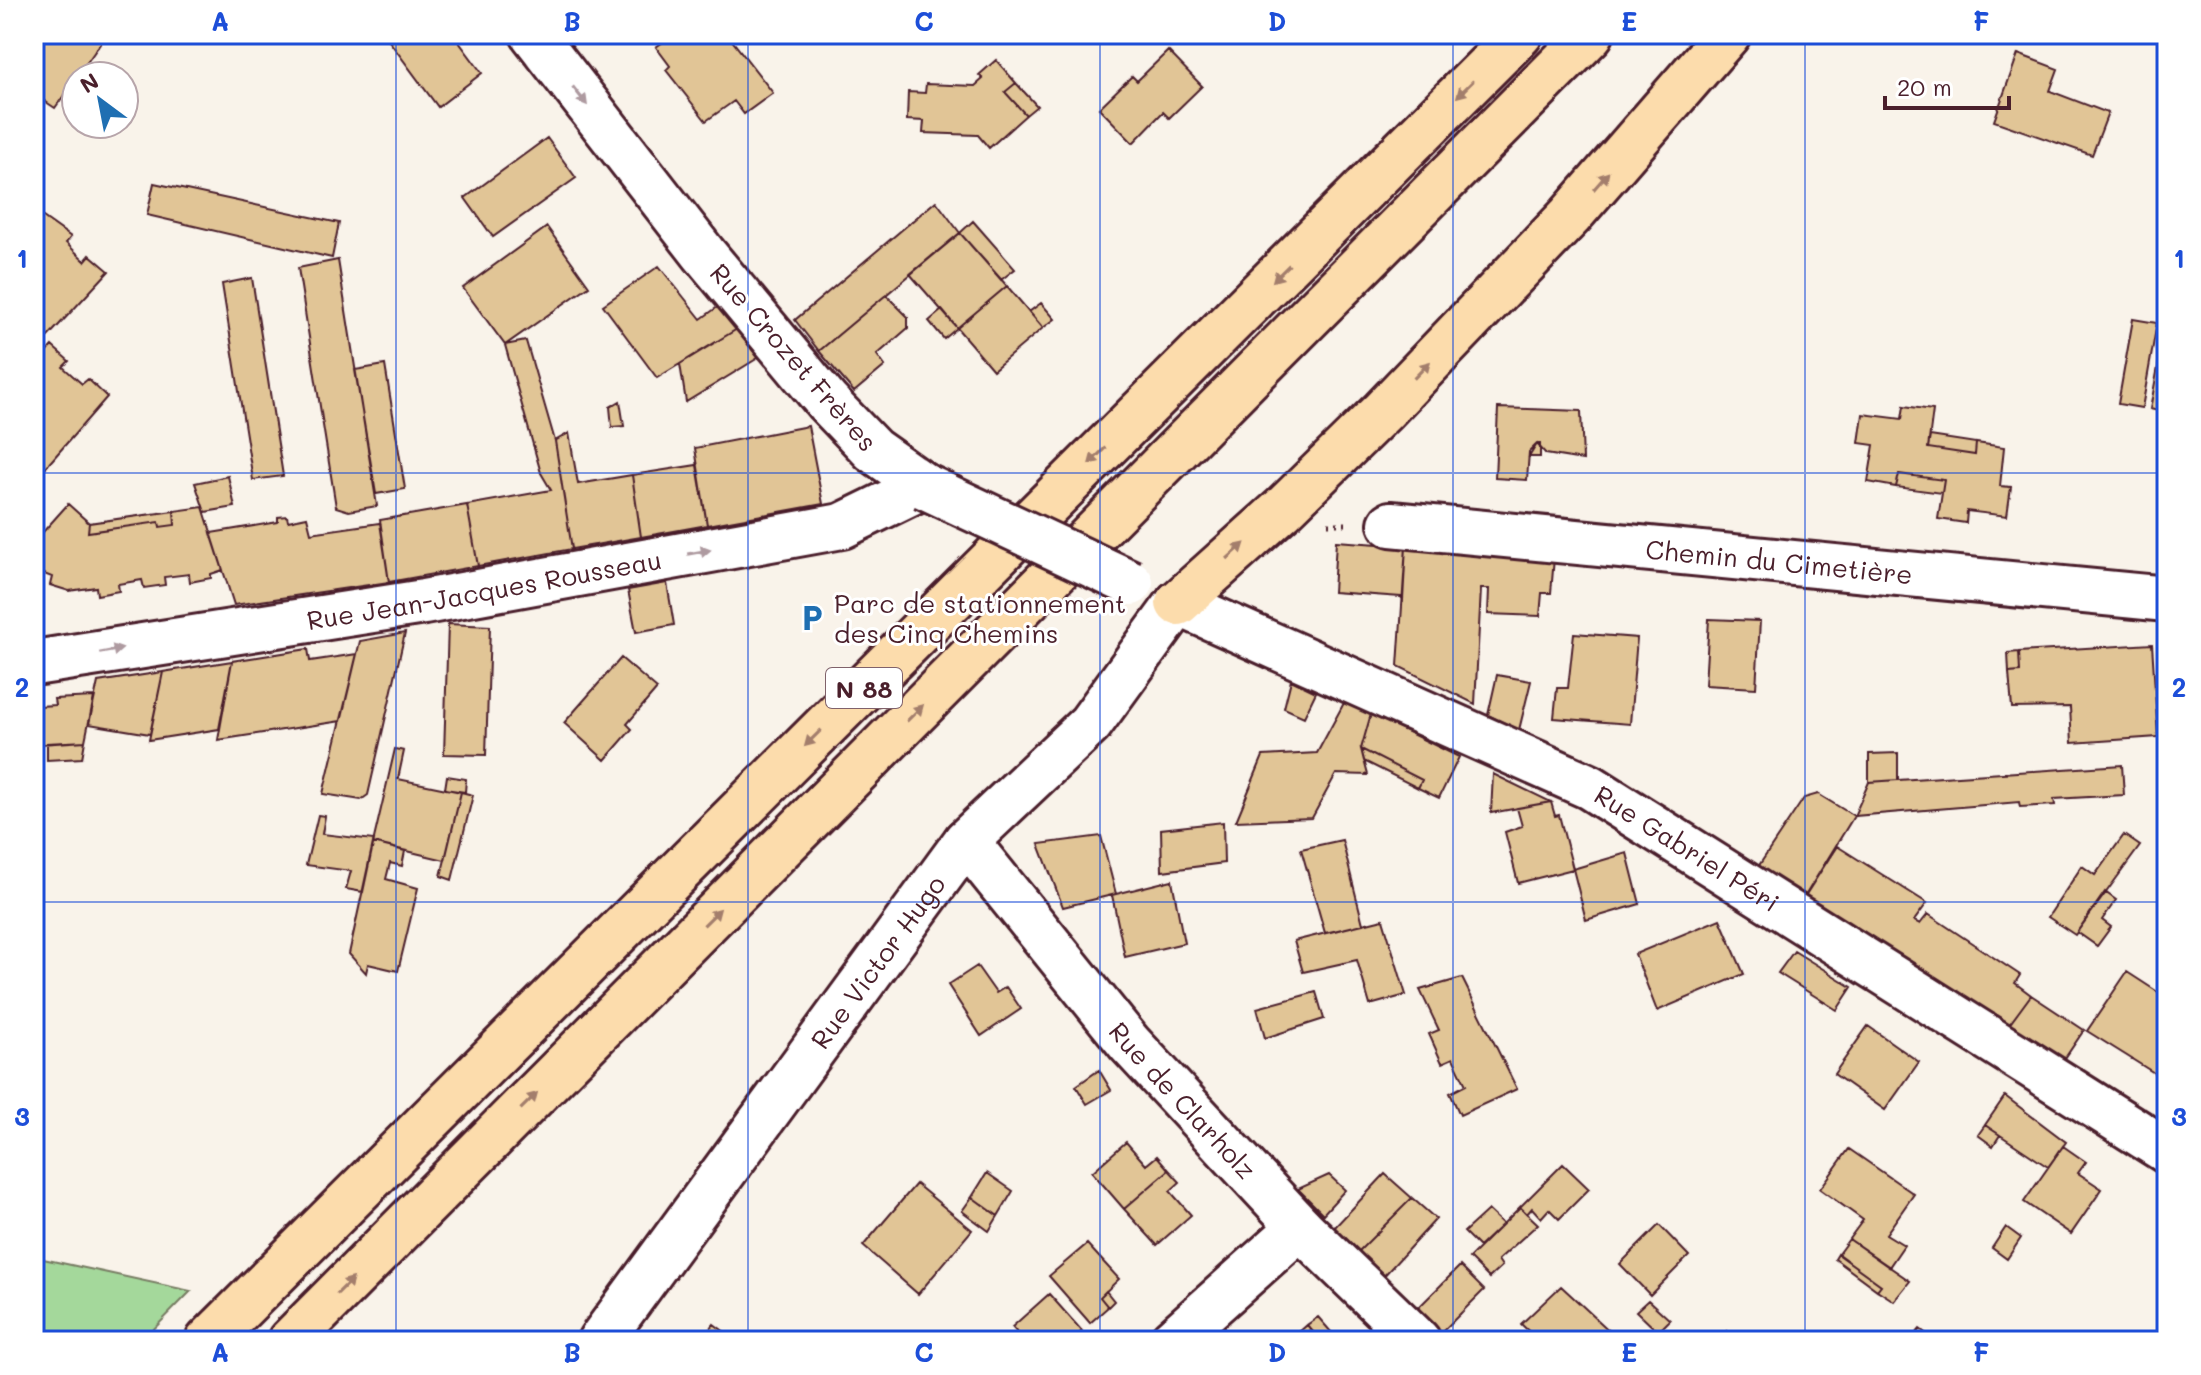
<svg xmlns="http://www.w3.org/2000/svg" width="2201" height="1375" font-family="Mali,sans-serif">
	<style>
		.green { fill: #a4d89b; stroke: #777c63; stroke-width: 2 }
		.building { fill: #e1c596; stroke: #4a1f2b; stroke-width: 2 }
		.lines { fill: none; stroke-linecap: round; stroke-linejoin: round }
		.minor-casing { stroke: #4a1f2b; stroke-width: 50 }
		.tertiary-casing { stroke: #4a1f2b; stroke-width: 50 }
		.secondary-casing { stroke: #4a1f2b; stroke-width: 50 }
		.trunk-casing { stroke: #4a1f2b; stroke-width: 50 }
		.path { stroke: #4a1f2b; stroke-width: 5; stroke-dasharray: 2 6; stroke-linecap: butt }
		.minor { stroke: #fff; stroke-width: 44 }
		.tertiary { stroke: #fff; stroke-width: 44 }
		.secondary { stroke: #fff; stroke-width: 44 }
		.trunk { stroke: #fcdcac; stroke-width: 44 }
		.minor-bridge-casing { stroke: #4a1f2b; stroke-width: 50; stroke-linecap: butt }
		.minor-bridge { stroke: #fff; stroke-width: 44 }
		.oneway { fill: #a37e6c }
		.oneway2 { fill: #ae9aa0 }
		.grid { fill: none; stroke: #1d4ed8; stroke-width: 2; stroke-opacity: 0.55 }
		.labels { text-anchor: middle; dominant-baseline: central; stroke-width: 6; stroke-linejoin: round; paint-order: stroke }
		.shield { fill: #fff; stroke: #80626b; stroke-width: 2 }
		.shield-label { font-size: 24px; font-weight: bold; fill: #4a1f2b }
		.street-label { font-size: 26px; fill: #4a1f2b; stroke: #fff }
		.poi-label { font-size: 26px; fill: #4a1f2b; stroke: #fff; text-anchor: start }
		.neatline { fill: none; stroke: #1d4ed8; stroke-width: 3 }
		.grid-label { font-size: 26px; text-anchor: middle; font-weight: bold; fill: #1d4ed8 }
	</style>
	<rect width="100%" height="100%" fill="#f9f3ea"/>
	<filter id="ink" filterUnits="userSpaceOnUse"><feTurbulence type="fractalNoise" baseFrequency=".0125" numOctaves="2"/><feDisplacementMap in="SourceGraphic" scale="16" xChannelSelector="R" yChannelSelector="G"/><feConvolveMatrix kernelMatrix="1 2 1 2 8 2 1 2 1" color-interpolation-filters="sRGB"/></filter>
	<g filter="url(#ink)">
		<path class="green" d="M34,1257L191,1291L142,1341H34Z"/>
		<path class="building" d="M34,34H107L55,108L34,94Z
			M384,34H461L463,37L459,42L482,73L438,107Z
			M674,34H727L773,93L744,114L734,101L706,121L666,70L670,66L656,47Z
			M1168,51L1202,86L1169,118L1163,112L1133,143L1099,108L1132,76L1137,81Z
			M2018,54L2058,69L2050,91L2108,113L2092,155L1994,121Z
			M996,60L1016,83L1005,92L1026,115L989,148L978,135L923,133L924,121L907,120L908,92L925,93L926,84L975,86L983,79L979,75Z
			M1016,83L1037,106L1026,115L1005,92Z
			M547,138L576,178L493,237L465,198Z
			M154,183L339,223L332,258L147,215Z
			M936,201L960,233L819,351L795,320Z
			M36,212L71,237L66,243L85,261L90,255L109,271L45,340L34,330Z
			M973,221L1015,269L1001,280L960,233Z
			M547,227L589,286L505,345L463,288Z
			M960,233L1007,286L957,328L910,274Z
			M2167,251V302L2160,301Z
			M338,260L377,506L349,511L336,507L298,268Z
			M659,266L701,319L719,306L737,329L657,378L603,305Z
			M252,278L283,476L253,480L222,284Z
			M1007,286L1043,328L993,370L957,328Z
			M886,295L908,317V328L877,355L885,366L854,392L819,351Z
			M1041,303L1055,319L1043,328L1029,312Z
			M942,310L957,328L944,339L929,321Z
			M2133,319L2157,323L2142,408L2118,404Z
			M2166,325H2167V413L2150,409Z
			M737,329L758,358L686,402L680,364Z
			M526,341L555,441L572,549L478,566L467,505L551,490L541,473L505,345Z
			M52,346L69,361L63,367L82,384L88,379L107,397L46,467L34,456V366Z
			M385,365L405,489L376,494L355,370Z
			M620,401L624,426L612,427L610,407Z
			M1904,406L1933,410L1928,448L1975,455L1976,443L2004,447L2000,486L2011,487L2007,516L1967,511L1966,523L1938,519L1944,480L1899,474L1896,487L1868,482L1874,445L1859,443L1863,414L1902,419Z
			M1498,408L1581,411L1583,460L1546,454L1537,444L1529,452L1527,480L1495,478Z
			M808,426L823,504L707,525L695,448Z
			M569,433L578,484L632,475L641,537L572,549L555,441Z
			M1930,436L1976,443L1975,455L1928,448Z
			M1537,444H1540V457H1529Z
			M697,465L707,525L641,537L632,475Z
			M1899,474L1944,480L1942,493L1896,487Z
			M228,476L235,507L205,512L195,483Z
			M68,504L89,523L88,532L159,522L160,527L175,525L174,511L203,507L223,570L211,574V578L190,582L189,574L164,577L165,585L144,588L142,580L118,584L119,591L97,595L96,587L69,591L50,585L52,577L34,570L40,564L34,558V542Z
			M467,505L478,566L389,582L380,520Z
			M174,511L175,525L160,527L159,522L88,532L89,523Z
			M287,516L288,521L307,517L311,533L380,523L389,582L234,605L211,533L278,522V517Z
			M1336,541L1406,546L1403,600L1401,597L1333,592Z
			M1406,546L1554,558L1551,593H1542L1540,616L1488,614L1489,589H1481L1475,704L1398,666Z
			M667,583L674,625L636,632L628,590Z
			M1709,619L1760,621L1756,688L1705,685Z
			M448,624L490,626L486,755L444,754Z
			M405,633L368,795L361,800L323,794L360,641Z
			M1574,633L1637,638L1630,724L1554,718L1557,688H1568Z
			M2152,644L2158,737L2072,743L2070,707L2012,708L2009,673L2020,672L2019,652Z
			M308,649L310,661L357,654L341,721L218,740L232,661Z
			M2019,652L2020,672L2009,673L2008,653Z
			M621,658L657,689L627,724L632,729L605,760L564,723Z
			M232,661L219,729L149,740L163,672Z
			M163,672L150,734L89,724L98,682Z
			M1497,675L1531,681L1519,730L1488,715Z
			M1291,680L1316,692L1304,717L1284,708Z
			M94,697L85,741L41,744L39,706L55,705L54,699Z
			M1345,701L1371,714L1361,749L1368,775L1336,774L1312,818L1236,821L1263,756L1317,753Z
			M1371,714L1459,757L1439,798L1418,788L1422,780L1361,749Z
			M85,741L82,758L47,760V743Z
			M395,749L404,751L398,779L461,792L445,860L373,843Z
			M1361,749L1422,780L1418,788L1364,761Z
			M1898,753V780L1869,782V754Z
			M2122,765L2124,795L2054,799L2055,805L2020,807L2019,802L1854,816L1869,782Z
			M1493,774L1551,802L1491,813Z
			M447,776L466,779L465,792L445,789Z
			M461,792L473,795L452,880L441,876Z
			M1818,794L1854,816L1805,896L1758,867L1804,798Z
			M1551,802L1555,816L1559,815L1573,869L1518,883L1505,832L1522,826L1517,808Z
			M318,815L325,816L322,834L374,840L363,892L346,889L351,871L306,865Z
			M1223,822L1224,863L1162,871L1161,829Z
			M2124,835L2140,846L2075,935L2048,917L2082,866L2095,875Z
			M1101,836L1116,894L1063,907L1039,844Z
			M1342,840L1363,924L1325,933L1301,849Z
			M373,843L405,851L402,866L390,863L386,879L418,888L398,971L368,964L366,973L349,954Z
			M1837,846L1927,903L1914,921L1920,924L1928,914L2020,975L2015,983L2031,995L2009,1025L1805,896Z
			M1627,853L1640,904L1586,920L1573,869Z
			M1172,880L1184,943L1125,957L1112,895Z
			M2105,892L2116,900L2102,920L2111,927L2097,946L2077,932Z
			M1383,919L1406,995L1370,1005L1357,960L1303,972L1294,941Z
			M1720,919L1744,974L1657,1011L1635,954Z
			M1794,951L1852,987L1837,1010L1778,973Z
			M977,966L996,993L1006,987L1021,1009L981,1036L948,985Z
			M2127,972L2167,998V1081L2087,1031Z
			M1462,978L1517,1089L1460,1115L1450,1093L1466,1085L1453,1058L1442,1063L1429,1034L1439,1030L1420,990Z
			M1316,992L1324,1019L1265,1038L1257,1008Z
			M2031,995L2084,1030L2063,1061L2009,1025Z
			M1868,1026L1919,1062L1885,1110L1834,1074Z
			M1099,1070L1111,1090L1087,1104L1076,1086Z
			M2005,1096L2066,1142L2048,1167L1985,1125Z
			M1985,1125L2000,1135L1993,1146L1978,1135Z
			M1126,1142L1146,1165L1157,1156L1169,1170L1124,1209L1092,1172Z
			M2063,1146L2086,1162L2078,1173L2102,1189L2071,1234L2024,1202Z
			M1849,1149L1914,1194L1886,1234L1904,1245L1889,1267L1849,1239L1863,1220L1820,1189Z
			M1563,1164L1589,1189L1559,1219L1549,1209L1541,1218L1532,1208L1527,1214L1520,1207Z
			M1169,1170L1180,1182L1170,1191L1191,1215L1157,1245L1124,1209Z
			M987,1173L1013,1191L998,1216L972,1197Z
			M1385,1174L1412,1198L1356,1254L1333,1229Z
			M1329,1175L1345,1190L1323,1214L1298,1189Z
			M916,1184L972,1230L918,1294L863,1246Z
			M972,1197L998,1216L989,1231L962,1211Z
			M1412,1198L1436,1219L1381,1279L1356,1254Z
			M1520,1207L1538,1224L1498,1260L1502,1266L1489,1278L1469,1258Z
			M1488,1210L1503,1224L1479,1247L1464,1232Z
			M1659,1225L1689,1256L1650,1295L1620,1264Z
			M2006,1227L2021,1238L2007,1259L1992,1248Z
			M1849,1239L1910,1281L1894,1301L1877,1290L1881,1285L1838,1254Z
			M1087,1244L1119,1279L1100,1297L1108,1307L1090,1323L1049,1276Z
			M1838,1254L1881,1285L1877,1290L1835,1259Z
			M1460,1266L1484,1290L1438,1336L1414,1312Z
			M1561,1286L1614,1335L1608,1341H1539L1521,1324Z
			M1106,1291L1114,1301L1108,1307L1100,1297Z
			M1049,1294L1082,1331L1071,1341H1024L1012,1327Z
			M1648,1300L1670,1320L1658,1332L1636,1311Z
			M1318,1317L1339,1341H1321L1307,1325Z
			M714,1324L737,1341H701Z
			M1307,1325L1321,1341H1289Z
			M1920,1329L1936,1341H1910Z
			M1727,1331L1737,1341H1717Z"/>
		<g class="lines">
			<g class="minor-casing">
				<g id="minor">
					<path id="s1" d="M1391,524L2167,599"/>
					<path id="s2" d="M34,663L424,602L842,526L924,486L873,450L827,402L704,254L533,34"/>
					<path id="s3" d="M966,841L1129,1043L1300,1227L1418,1341"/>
					<path d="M1172,1341L1300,1227"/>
				</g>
			</g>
			<g class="tertiary-casing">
				<g id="tertiary">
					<path id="s4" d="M600,1341L966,841L1090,724L1178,603"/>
				</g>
			</g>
			<g class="secondary-casing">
				<g id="secondary">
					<path id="s5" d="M1178,603L1590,787L2167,1151"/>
				</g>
			</g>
			<g class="trunk-casing">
				<path id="trunk" d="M1178,603L1284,508L1383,411L1570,216L1728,34
					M208,1341L1520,34
					M290,1341L1591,34"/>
			</g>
			<path class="path" d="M1328,524H1350"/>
			<use href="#minor" class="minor"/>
			<use href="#tertiary" class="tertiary"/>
			<use href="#secondary" class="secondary"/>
			<use href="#trunk" class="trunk"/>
			<g class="minor-bridge-casing">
				<path id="minor-bridge" d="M924,486L1131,583"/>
			</g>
			<use href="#minor-bridge" class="minor-bridge"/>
		</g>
		<defs><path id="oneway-solid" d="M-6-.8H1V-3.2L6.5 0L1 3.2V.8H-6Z" transform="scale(2)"/></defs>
		<g class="oneway">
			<use href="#oneway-solid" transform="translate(1465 89) rotate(135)"/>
			<use href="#oneway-solid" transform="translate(1601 181) rotate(-49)"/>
			<use href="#oneway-solid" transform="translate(1281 273) rotate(135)"/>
			<use href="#oneway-solid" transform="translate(1422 370) rotate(-46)"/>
			<use href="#oneway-solid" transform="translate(1097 456) rotate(135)"/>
			<use href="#oneway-solid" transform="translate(1236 551) rotate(-42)"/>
			<use href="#oneway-solid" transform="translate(915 713) rotate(-45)"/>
			<use href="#oneway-solid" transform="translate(813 738) rotate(135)"/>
			<use href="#oneway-solid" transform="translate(712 917) rotate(-45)"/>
			<use href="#oneway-solid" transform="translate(529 1101) rotate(-45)"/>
			<use href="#oneway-solid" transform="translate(345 1286) rotate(-45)"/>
		</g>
		<g class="oneway2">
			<use href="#oneway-solid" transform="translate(580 96) rotate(52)"/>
			<use href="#oneway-solid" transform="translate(699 552) rotate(-10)"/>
			<use href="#oneway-solid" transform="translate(111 651) rotate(-11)"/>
		</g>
	</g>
	<path class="grid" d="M396,34V1341M748,34V1341M1100,34V1341M1453,34V1341M1805,34V1341M34,473H2167M34,902H2167"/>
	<defs>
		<g id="parking-bare" transform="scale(2.16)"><path d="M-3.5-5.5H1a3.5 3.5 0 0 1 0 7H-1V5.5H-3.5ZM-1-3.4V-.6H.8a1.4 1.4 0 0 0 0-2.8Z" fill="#1f6fb2" stroke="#fff" stroke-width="2.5" paint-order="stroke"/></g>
	</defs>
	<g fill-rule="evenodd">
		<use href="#parking-bare" x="812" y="618"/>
	</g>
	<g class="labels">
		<rect class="shield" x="826" y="668" width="76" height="40" rx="6"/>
		<g class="shield-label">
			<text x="864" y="688">N 88</text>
		</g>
		<g class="street-label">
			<text transform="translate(794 357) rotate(49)">Rue Crozet Frères</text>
			<text stroke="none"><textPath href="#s1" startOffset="390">Chemin du Cimetière</textPath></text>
			<text stroke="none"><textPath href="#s2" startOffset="456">Rue Jean-Jacques Rousseau</textPath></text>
			<text stroke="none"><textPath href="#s5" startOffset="566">Rue Gabriel Péri</textPath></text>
			<text stroke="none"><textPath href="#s4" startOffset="470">Rue Victor Hugo</textPath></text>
			<text stroke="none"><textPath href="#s3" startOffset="338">Rue de Clarholz</textPath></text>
		</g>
		<g class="poi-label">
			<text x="834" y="603">Parc de stationnement<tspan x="834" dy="30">des Cinq Chemins</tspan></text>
		</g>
	</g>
	<rect width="2201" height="1375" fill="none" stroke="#fff" stroke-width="88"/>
	<g transform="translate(100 100) rotate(328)"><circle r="38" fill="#ffffff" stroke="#b7a5aa" stroke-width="2"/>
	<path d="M0-6L14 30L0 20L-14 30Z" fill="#1f6fb2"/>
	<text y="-12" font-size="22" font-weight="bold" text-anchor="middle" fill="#4a1f2b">N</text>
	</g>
	<path d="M1885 96v12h124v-12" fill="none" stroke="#4a1f2b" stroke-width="4"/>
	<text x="1897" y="96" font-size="24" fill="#4a1f2b" stroke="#ffffff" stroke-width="6" paint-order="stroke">20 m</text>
	<rect x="44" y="44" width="2113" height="1287" class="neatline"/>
	<g class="grid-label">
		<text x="220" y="31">A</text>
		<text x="572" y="31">B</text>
		<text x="924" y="31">C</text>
		<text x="1277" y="31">D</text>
		<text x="1629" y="31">E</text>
		<text x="1981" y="31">F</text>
		<text x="22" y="268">1</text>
		<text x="2179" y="268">1</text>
		<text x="22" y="697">2</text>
		<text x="2179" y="697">2</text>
		<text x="22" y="1126">3</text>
		<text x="2179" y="1126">3</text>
		<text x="220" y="1362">A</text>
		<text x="572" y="1362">B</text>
		<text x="924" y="1362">C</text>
		<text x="1277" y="1362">D</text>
		<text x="1629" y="1362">E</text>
		<text x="1981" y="1362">F</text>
	</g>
</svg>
